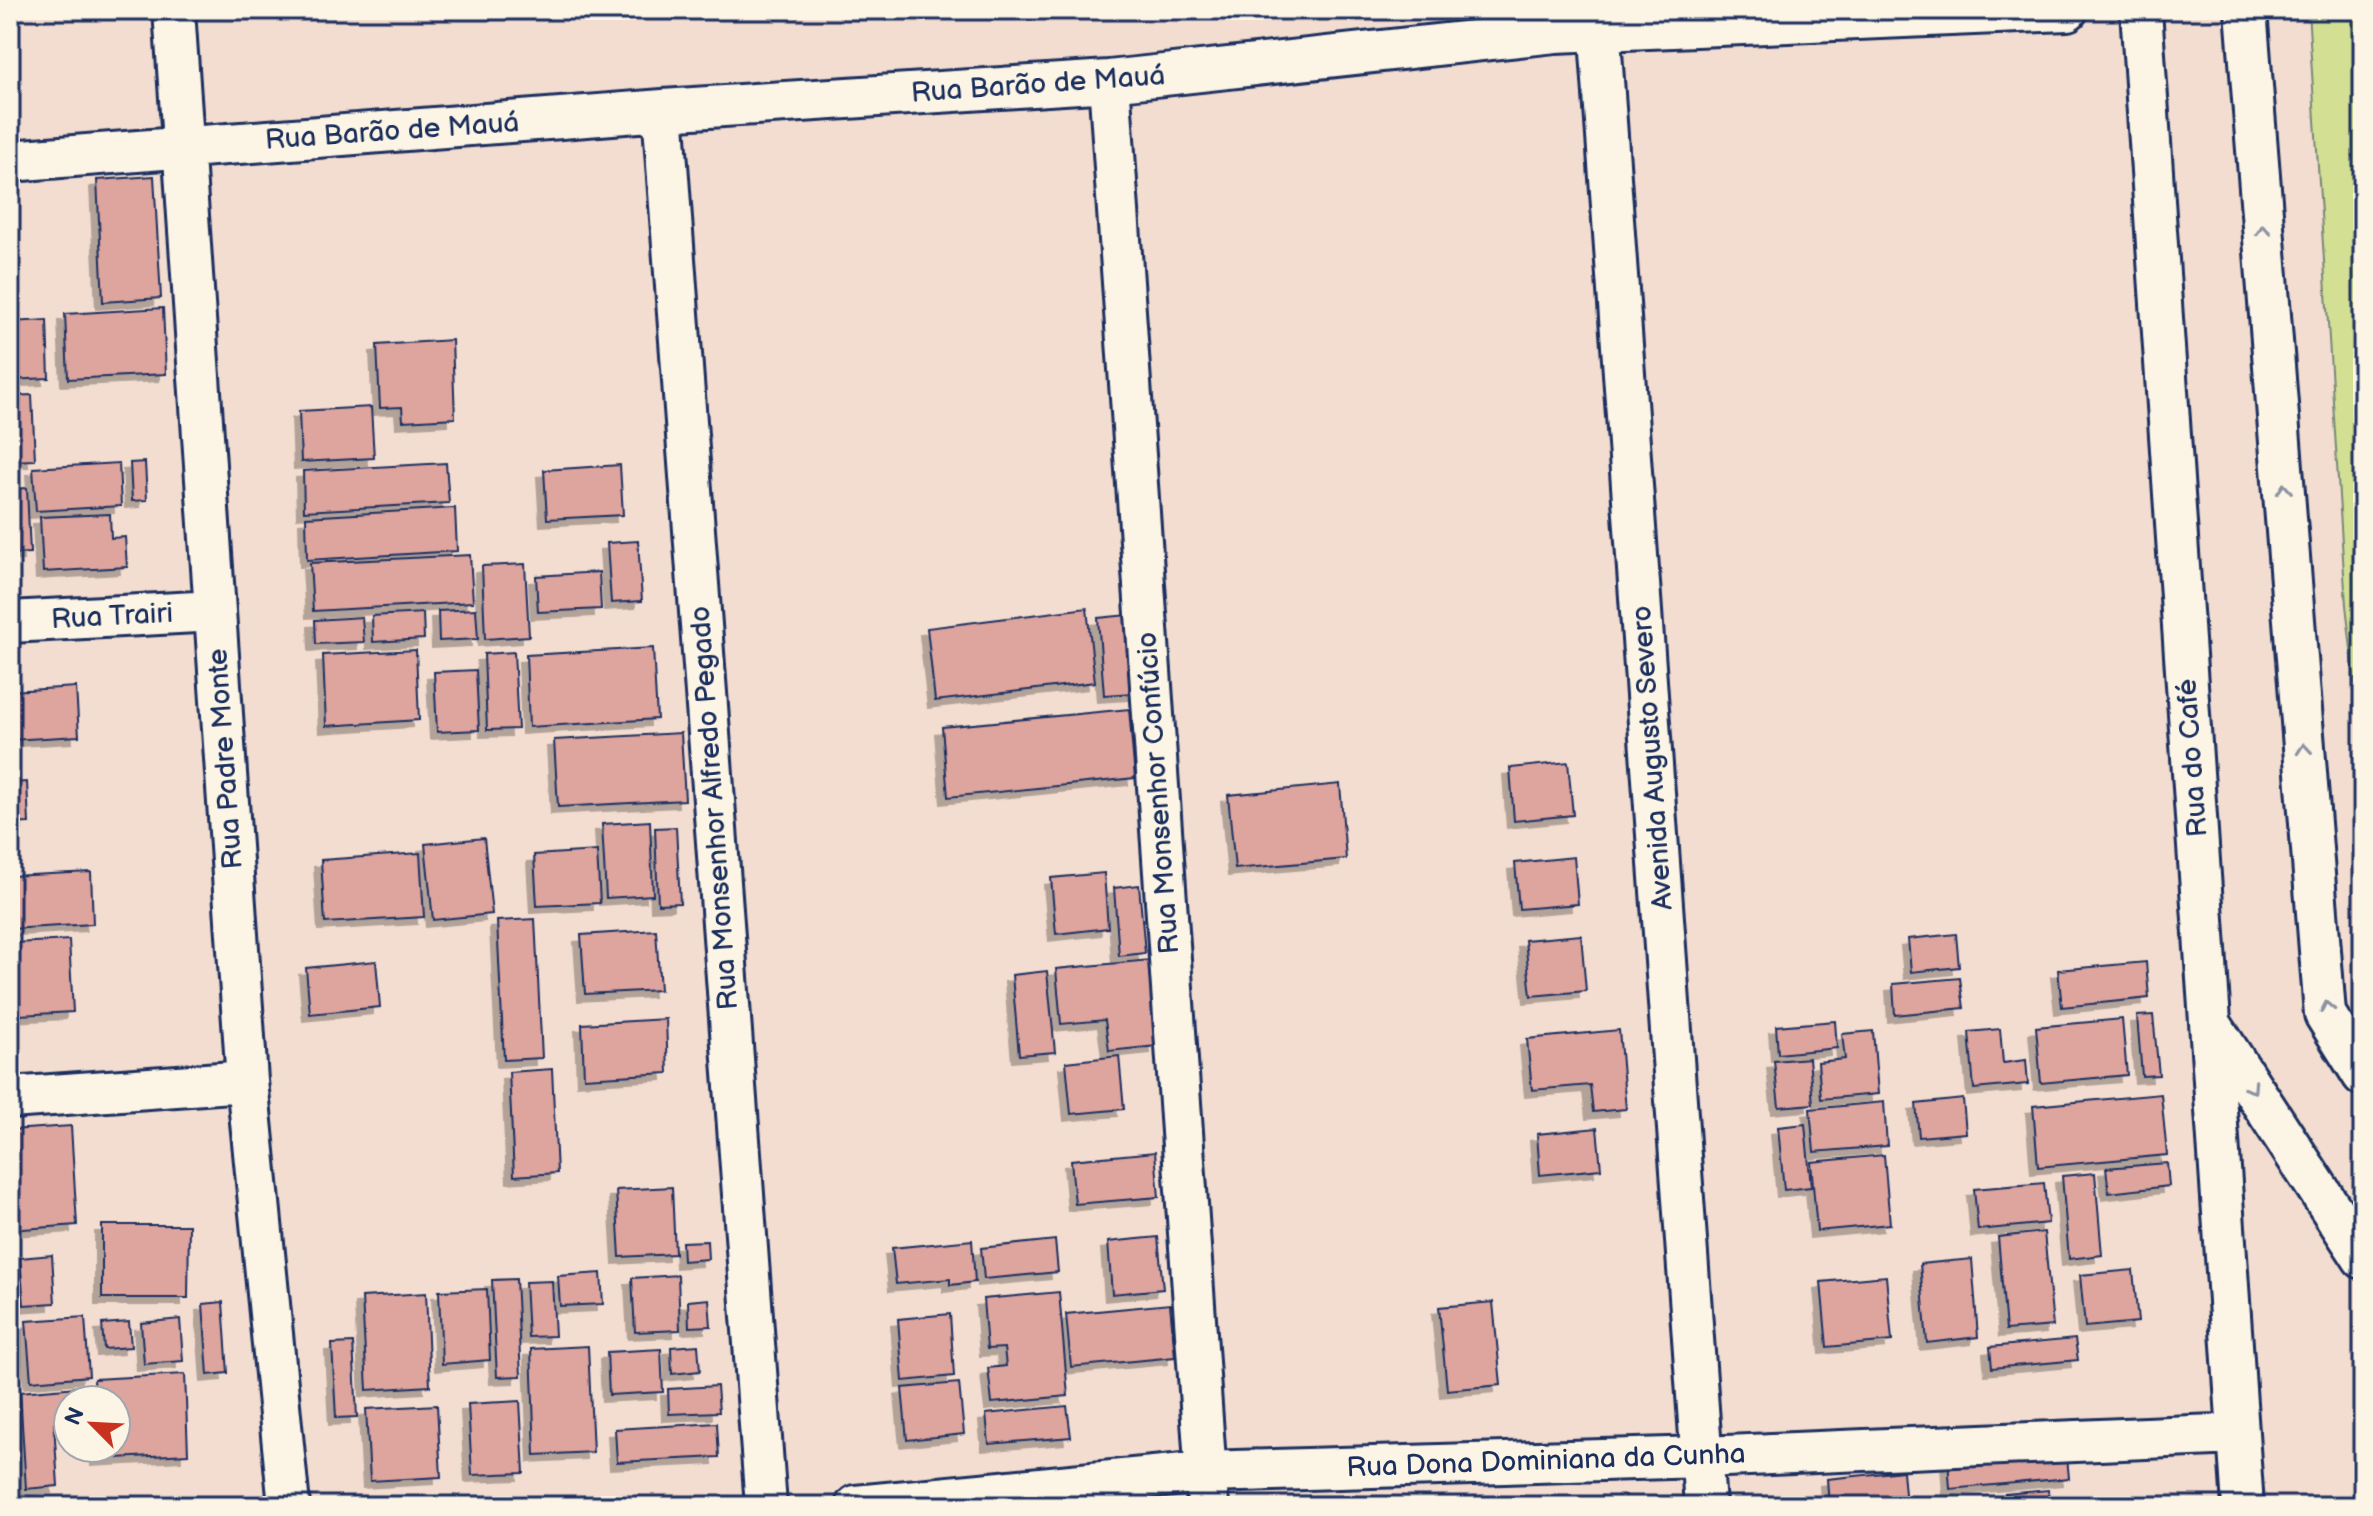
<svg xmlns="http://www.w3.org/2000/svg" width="2373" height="1516" font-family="'Balsamiq Sans',sans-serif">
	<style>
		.green { fill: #d3e093; stroke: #778878; stroke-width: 2 }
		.building { fill: #dea49e; stroke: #1b2f5e; stroke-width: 2; filter: url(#shadow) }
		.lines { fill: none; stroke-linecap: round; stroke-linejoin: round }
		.minor-casing { stroke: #1b2f5e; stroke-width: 46 }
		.minor { stroke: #fcf5e5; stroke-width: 40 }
		.oneway { stroke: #8c92a2 }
		.labels { text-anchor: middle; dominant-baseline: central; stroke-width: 7; stroke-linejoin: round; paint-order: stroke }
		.street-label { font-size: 28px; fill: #1b2f5e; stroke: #fcf5e5 }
	</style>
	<defs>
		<filter id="shadow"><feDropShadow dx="-7" dy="7" stdDeviation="0" flood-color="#0004"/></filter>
	</defs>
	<rect width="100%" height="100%" fill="#f3ddd0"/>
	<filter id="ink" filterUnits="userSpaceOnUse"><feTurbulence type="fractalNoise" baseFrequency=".0125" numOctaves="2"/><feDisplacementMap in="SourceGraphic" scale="16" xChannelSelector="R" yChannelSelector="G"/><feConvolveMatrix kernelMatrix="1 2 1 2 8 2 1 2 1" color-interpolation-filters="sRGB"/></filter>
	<g filter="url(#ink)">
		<path class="green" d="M2308,10H2363V755L2346,605Z"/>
		<path class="building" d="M154,176L161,298L103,302L97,180Z
			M163,308L166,374L68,379L65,314Z
			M47,320L49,378L10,380V322Z
			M452,340L455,418L403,421L402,407L380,408L377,345Z
			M32,395L35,460L10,461V396Z
			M371,407L374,458L301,462L299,411Z
			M145,462L147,500L132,501L130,463Z
			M119,463L121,506L36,511L33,468Z
			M446,463L449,503L304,511L303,471Z
			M620,465L623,515L547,519L544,470Z
			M27,488L30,553L10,554V489Z
			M455,508L457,551L307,560L306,517Z
			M110,514L111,538L125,537L127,567L43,572L40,517Z
			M638,541L642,601L611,603L607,543Z
			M470,555L473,602L313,611L310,563Z
			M525,564L529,636L485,639L482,566Z
			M599,572L601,609L538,612L536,576Z
			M1087,608L1095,682L935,701L927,628Z
			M476,609L478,639L439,641L438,611Z
			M423,613L424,639L373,642L372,616Z
			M1128,615L1135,693L1104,695L1098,618Z
			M362,617L364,642L316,644L315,620Z
			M653,648L657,719L529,727L526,655Z
			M416,650L419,720L326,726L323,655Z
			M514,652L518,729L487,730L484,654Z
			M476,670L479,730L437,732L434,672Z
			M76,687L79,736L10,740V691Z
			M1129,709L1135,778L948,797L942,727Z
			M681,733L685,800L558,807L554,740Z
			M1568,762L1573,815L1514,821L1510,768Z
			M27,782L29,823L10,824V783Z
			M1340,784L1346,859L1235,869L1228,795Z
			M650,821L653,895L606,898L602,824Z
			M676,827L680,903L658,904L655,828Z
			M484,838L492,914L433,920L425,844Z
			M597,851L600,903L537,906L534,855Z
			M420,853L424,917L325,923L321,860Z
			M1574,857L1578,904L1519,909L1515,863Z
			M91,872L93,924L10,929V876Z
			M1104,873L1108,928L1056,934L1051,878Z
			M1139,885L1145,953L1119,956L1114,888Z
			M535,919L542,1058L504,1060L497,921Z
			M656,930L660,990L585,994L581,935Z
			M1956,934L1959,967L1911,972L1908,939Z
			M1581,935L1586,991L1531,996L1525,940Z
			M69,940L73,1012L19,1015L16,943Z
			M1150,960L1157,1046L1109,1051L1105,1020L1061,1024L1056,969Z
			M376,961L380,1007L310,1014L306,968Z
			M2146,962L2149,998L2062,1007L2058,970Z
			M1047,971L1055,1052L1019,1055L1012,975Z
			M1960,978L1964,1008L1895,1015L1893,984Z
			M2153,1015L2159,1075L2142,1076L2137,1016Z
			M666,1019L668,1073L584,1078L582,1024Z
			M2122,1019L2127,1075L2041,1083L2036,1027Z
			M1835,1021L1837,1048L1778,1054L1776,1026Z
			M2000,1029L2003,1063L2026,1060L2028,1084L1974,1089L1969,1032Z
			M1619,1030L1626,1109L1593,1112L1590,1085L1532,1090L1527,1039Z
			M1873,1031L1878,1094L1821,1099L1818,1062L1845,1059L1842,1034Z
			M1119,1056L1124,1109L1071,1114L1066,1062Z
			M1809,1058L1813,1104L1779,1107L1774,1061Z
			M552,1069L557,1173L514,1176L509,1072Z
			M2161,1094L2167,1155L2038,1167L2033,1106Z
			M1963,1099L1966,1133L1919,1137L1916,1104Z
			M1884,1102L1887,1146L1814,1152L1810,1109Z
			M1805,1124L1811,1187L1784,1190L1778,1127Z
			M71,1126L77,1225L10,1230V1130Z
			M1597,1128L1601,1169L1540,1175L1537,1134Z
			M1155,1152L1159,1197L1075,1204L1071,1160Z
			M1884,1155L1890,1224L1817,1231L1811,1162Z
			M2167,1163L2169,1186L2109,1193L2106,1168Z
			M2095,1173L2102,1255L2069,1259L2062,1176Z
			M2044,1183L2048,1223L1978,1230L1974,1189Z
			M672,1187L675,1254L620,1257L616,1190Z
			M102,1225H189L188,1298H102Z
			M2044,1232L2053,1326L2006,1330L1998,1237Z
			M1158,1237L1163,1289L1112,1294L1108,1242Z
			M972,1240L975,1282L950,1285V1279L896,1284L892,1248Z
			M1055,1240L1058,1272L984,1279L981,1248Z
			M707,1241L708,1259L683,1261L682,1242Z
			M52,1255L55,1303L24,1305L20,1258Z
			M1972,1259L1978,1337L1927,1343L1920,1264Z
			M2133,1270L2138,1322L2085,1327L2080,1275Z
			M601,1273L603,1304L560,1306L558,1276Z
			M678,1275L680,1330L635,1332L632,1278Z
			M1886,1276L1892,1341L1827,1347L1821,1282Z
			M516,1279L521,1376L497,1377L492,1280Z
			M552,1281L555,1336L528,1337L525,1282Z
			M487,1289L490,1360L442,1364L439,1291Z
			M1059,1292L1068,1396L992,1403L988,1368L1006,1366L1004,1348L987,1349L983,1299Z
			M426,1293L430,1386L367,1390L362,1297Z
			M709,1299L711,1326L689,1327L688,1301Z
			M223,1302L228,1373L208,1375L203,1304Z
			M1493,1302L1501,1385L1447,1390L1439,1307Z
			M1170,1304L1175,1357L1071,1367L1066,1314Z
			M950,1314L954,1376L903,1381L898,1319Z
			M85,1317L89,1376L31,1381L26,1321Z
			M180,1319L183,1361L144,1364L141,1323Z
			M129,1322L131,1347L104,1349L102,1324Z
			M2075,1339L2078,1360L1992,1368L1990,1347Z
			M353,1343L357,1417L336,1418L332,1344Z
			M698,1345L700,1371L672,1374L671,1347Z
			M588,1346L593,1452L535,1455L531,1349Z
			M661,1349L663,1392L609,1395L607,1352Z
			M185,1374L188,1454L98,1459V1448H116V1400H95L94,1379Z
			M959,1383L964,1434L907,1440L902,1388Z
			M89,1386L90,1400H68V1422L54,1423L58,1486L26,1489L20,1392Z
			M717,1386L719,1412L669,1414L668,1389Z
			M520,1401L524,1473L472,1475L468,1404Z
			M437,1405L441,1477L370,1481L366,1409Z
			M1067,1406L1071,1437L989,1444L986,1414Z
			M717,1423L719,1457L617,1462L615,1429Z
			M2066,1447L2069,1478L1950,1489L1948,1459Z
			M1903,1471L1906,1506H1829L1827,1479Z
			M2048,1490L2050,1506H2006L2005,1494Z
			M2149,1499L2150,1506H2092V1505Z"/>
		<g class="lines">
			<g class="minor-casing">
				<path id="minor" d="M174,10L247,1081L289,1506
					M1598,10L1705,1506
					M2141,10L2243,1506
					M2246,10L2325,1014L2363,1075
					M1109,81L1208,1506
					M663,110L766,1506
					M10,161L663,110L1109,81L1555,32L2067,10
					M10,622L215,611
					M2212,1026L2363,1258
					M10,1098L247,1081
					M856,1506L1205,1472L1702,1457L2238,1434"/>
			</g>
			<use href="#minor" class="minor"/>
		</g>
		<defs><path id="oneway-chevron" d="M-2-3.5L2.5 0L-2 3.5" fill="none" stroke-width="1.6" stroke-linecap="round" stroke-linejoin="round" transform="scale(2)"/></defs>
		<g class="oneway">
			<use href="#oneway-chevron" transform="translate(2263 230) rotate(-95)"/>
			<use href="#oneway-chevron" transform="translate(2284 489) rotate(-95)"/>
			<use href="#oneway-chevron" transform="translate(2304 749) rotate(-95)"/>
			<use href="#oneway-chevron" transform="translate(2327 1007) rotate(-102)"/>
			<use href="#oneway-chevron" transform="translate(2252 1088) rotate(57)"/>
		</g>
	</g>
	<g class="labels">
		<g class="street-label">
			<text transform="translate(1038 84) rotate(-4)">Rua Barão de Mauá</text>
			<text transform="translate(392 131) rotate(-4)">Rua Barão de Mauá</text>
			<text transform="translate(112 616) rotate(-3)">Rua Trairi</text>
			<text transform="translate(1652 758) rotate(-94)">Avenida Augusto Severo</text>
			<text transform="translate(2192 758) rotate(-94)">Rua do Café</text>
			<text transform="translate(225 759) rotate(-94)">Rua Padre Monte</text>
			<text transform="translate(1158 793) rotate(-94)">Rua Monsenhor Confúcio</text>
			<text transform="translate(714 808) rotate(-94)">Rua Monsenhor Alfredo Pegado</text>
			<text transform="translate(1546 1461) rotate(-2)">Rua Dona Dominiana da Cunha</text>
		</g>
	</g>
	<rect width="2373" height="1516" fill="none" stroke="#fcf5e5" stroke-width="40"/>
	<rect x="20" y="20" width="2333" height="1476" fill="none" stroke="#1b2f5e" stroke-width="3" filter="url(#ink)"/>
	<g transform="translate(92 1424) rotate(294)"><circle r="38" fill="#fcf5e5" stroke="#a2a6af" stroke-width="2"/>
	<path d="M0-6L14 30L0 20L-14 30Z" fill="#c8321e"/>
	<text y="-12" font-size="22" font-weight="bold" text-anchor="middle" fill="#1b2f5e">N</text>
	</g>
</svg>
